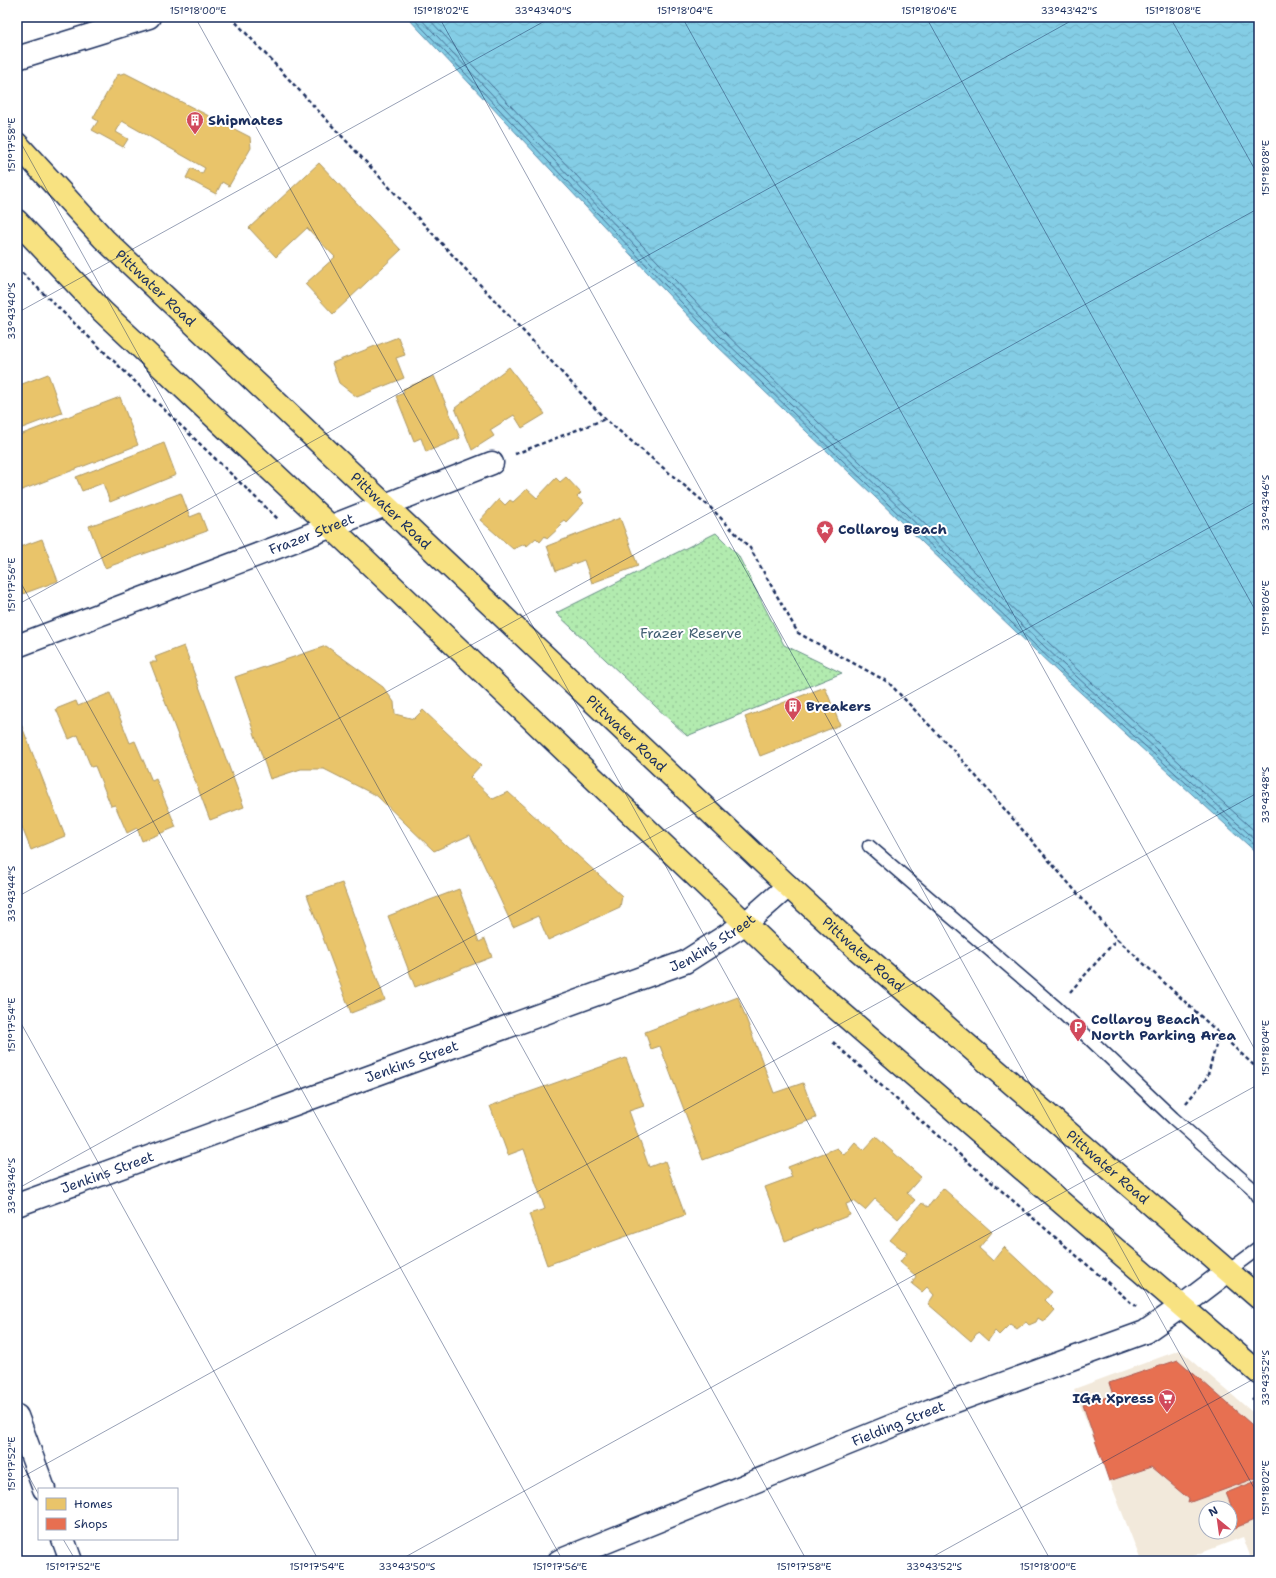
<svg xmlns="http://www.w3.org/2000/svg" width="1276" height="1578" font-family="'Shantell Sans',sans-serif">
	<style>
		.built { fill: #f2e9db; fill-rule: evenodd }
		.green { fill: url(#green-dots); stroke: #668d86 }
		.water { fill: url(#water-waves); stroke: #5a8eaf }
		.homes { fill: #e9c46a; stroke: #ab9766 }
		.shops { fill: #e76f51; stroke: #aa5c55 }
		.lines { fill: none; stroke-linecap: round; stroke-linejoin: round }
		.shore { stroke: #456e94; stroke-width: 1 }
		.service-casing { stroke: #1b2f5e; stroke-width: 15 }
		.minor-casing { stroke: #1b2f5e; stroke-width: 25 }
		.trunk-casing { stroke: #1b2f5e; stroke-width: 25 }
		.path { stroke: #1b2f5e; stroke-width: 2.5; stroke-dasharray: 4 3; stroke-linecap: butt }
		.service { stroke: #fff; stroke-width: 12 }
		.minor { stroke: #fff; stroke-width: 22 }
		.trunk { stroke: #f8e281; stroke-width: 22 }
		.ticks { fill: none; stroke: #1b2f5e; stroke-width: 1; stroke-opacity: 0.45 }
		.labels { text-anchor: middle; dominant-baseline: central; stroke-width: 4; stroke-linejoin: round; paint-order: stroke }
		.poi-label { font-size: 14px; font-weight: bold; fill: #1b2f5e; stroke: #fff; text-anchor: start }
		.street-label { font-size: 14px; fill: #1b2f5e; stroke: #fff }
		.park-label { font-size: 14px; fill: #415e72; stroke: #fff }
		.neatline { fill: none; stroke: #1b2f5e; stroke-width: 1.5 }
		.ticks-label { font-size: 10px; text-anchor: middle; fill: #1b2f5e }
	</style>
	<defs>
		<pattern id="green-dots" width="8" height="8" patternUnits="userSpaceOnUse"><rect width="8" height="8" fill="#b2ebaf"/><path d="M2 2h.1M6 6h.1" fill="none" stroke="#98ca99" stroke-width="1.8" stroke-linecap="round"/></pattern>
		<pattern id="water-waves" width="16" height="10" patternUnits="userSpaceOnUse"><rect width="16" height="10" fill="#84cde5"/><path d="M0 5q4-4 8 0t8 0" fill="none" stroke="#71b0c7"/></pattern>
	</defs>
	<rect width="100%" height="100%" fill="#fff"/>
	<filter id="ink" filterUnits="userSpaceOnUse"><feTurbulence type="fractalNoise" baseFrequency=".025" numOctaves="2"/><feDisplacementMap in="SourceGraphic" scale="8" xChannelSelector="R" yChannelSelector="G"/><feConvolveMatrix kernelMatrix="1 2 1 2 8 2 1 2 1" color-interpolation-filters="sRGB"/></filter>
	<g filter="url(#ink)">
		<path class="built" d="M1180,1350L1259,1418V1561H1252L1243,1537L1180,1561H1141L1074,1389ZM1206,1508H1230V1532H1206Z"/>
		<path class="green" d="M716,533L738,555L784,645L842,673L687,736L556,613Z"/>
		<path class="water" d="M407,17H1259V855L1059,673L714,343Z"/>
		<path class="homes" d="M125,73L250,137L251,148L229,186L222,182L216,194L186,178L191,168L202,174L205,168L122,121L116,132L128,139L123,147L92,130L98,121L93,118L117,75Z
			M319,163L401,250L333,314L305,284L335,257L307,228L276,257L249,228Z
			M398,337L405,355L396,358L404,378L357,397L339,383L332,363Z
			M509,367L545,414L522,428L514,415L490,430L494,436L472,450L455,408Z
			M48,374L62,413L17,430V386Z
			M434,376L460,438L426,452L421,438L414,441L396,396L404,393L403,389Z
			M120,397L138,445L17,492V436Z
			M164,443L176,475L110,502L103,483L82,491L76,477Z
			M566,477L581,493L577,497L584,503L566,522L564,520L560,523L562,525L547,539L545,536L540,542L536,538L527,546L525,544L513,549L480,520L499,499L505,505L510,500L513,502L527,489L537,498L556,478L560,482Z
			M181,493L190,517L200,513L207,531L105,568L89,526Z
			M620,518L638,566L592,583L584,560L556,571L547,546Z
			M42,539L58,581L17,596V548Z
			M184,646L244,807L210,820L150,662H157L155,657Z
			M326,646L383,687L394,702L395,714L414,719L423,710L481,765L470,777L493,799L508,792L622,896L620,907L548,940L538,916L513,927L470,835L434,851L377,796L324,769H301L270,779L235,677Z
			M825,687L840,725L760,756L745,717Z
			M110,693L130,743L135,741L152,781L156,779L176,827L142,841L137,828L127,833L115,805L111,806L95,766L91,767L78,735L69,739L56,709L76,701L78,706Z
			M17,714L65,836L31,850L17,815Z
			M342,883L385,1000L351,1013L307,895Z
			M459,889L479,942L485,939L492,957L415,987L388,916Z
			M738,997L774,1093L803,1083L816,1118L703,1160L660,1046L651,1049L645,1032Z
			M626,1058L644,1106L629,1111L649,1167L665,1161L685,1215L547,1265L529,1214L545,1209L524,1149L508,1155L490,1106Z
			M876,1137L921,1177L907,1193L915,1200L898,1219L875,1199L865,1210L854,1201L846,1204L850,1215L785,1241L765,1187L792,1177L788,1167L837,1148L844,1155L855,1142L864,1150Z
			M943,1188L992,1232L979,1248L993,1261L1004,1247L1052,1292L1045,1300L1055,1310L1048,1318L1043,1321L1038,1318L1036,1322L1029,1325L1026,1322L1017,1329L1010,1324L999,1335L995,1331L988,1341L978,1332L971,1341L928,1304L934,1295L927,1287L922,1292L912,1284L916,1276L900,1262L907,1253L890,1240L922,1203L928,1207Z"/>
		<path class="shops" d="M1178,1360L1259,1431V1477L1188,1503L1189,1499L1151,1467L1109,1481L1083,1405L1113,1395L1109,1383Z
			M1259,1480V1518L1230,1530V1508H1225L1231,1505L1226,1493Z"/>
		<g class="lines">
			<path class="shore" d="M412,17L717,340L1061,670L1259,849
				M419,17L720,336L1065,666L1259,843
				M427,17L724,332L1069,662L1259,835"/>
			<g class="service-casing">
				<path id="service" d="M869,846L1057,1008L1173,1118L1252,1188L1259,1199
					M1228,1271L1259,1248"/>
			</g>
			<g class="minor-casing">
				<g id="minor">
					<path d="M17,58L149,17"/>
					<path id="s1" d="M17,646L299,539L492,463"/>
					<path id="s2" d="M17,1205L685,962L746,923L788,886"/>
					<path d="M17,1416L44,1489"/>
					<path d="M63,1539L71,1561"/>
					<path id="s3" d="M559,1561L931,1410L1145,1332L1182,1306L1228,1271"/>
				</g>
			</g>
			<g class="trunk-casing">
				<g id="trunk">
					<path id="s4" d="M17,144L104,239L788,886L858,950L1259,1298"/>
					<path d="M17,221L102,311L331,527L815,990L1259,1373"/>
				</g>
			</g>
			<path class="path" d="M231,17L605,419L711,508L750,548L798,633L888,682L955,752L1117,939L1259,1070
				M17,268L279,520
				M515,454L605,419
				M1070,992L1117,939
				M833,1042L915,1116L1136,1307
				M1186,1103L1207,1078L1219,1034
				M1252,1398L1259,1404"/>
			<use href="#service" class="service"/>
			<use href="#minor" class="minor"/>
			<use href="#trunk" class="trunk"/>
		</g>
	</g>
	<path class="ticks" d="M195,17L1051,1561M439,17L1259,1497M682,17L1259,1057M926,17L1259,617M1170,17L1259,177M17,22L25,17M17,136L807,1561M17,313L552,17M17,576L563,1561M17,605L1078,17M17,897L1259,208M17,1016L319,1561M17,1189L1259,500M17,1455L39,1495M17,1480L1259,792M63,1539L76,1561M398,1561L1259,1084M925,1561L1259,1376"/>
	<defs>
		<g id="building-pin" transform="scale(0.9)"><path d="M0 17L-7.5 6A9.5 9.5 0 1 1 7.5 6Z" fill="#d1495b" stroke="#fff"/><path d="M-4-6H4V6H1V3H-1V6H-4ZM-2.5-4.3h1.7v1.8h-1.7ZM.8-4.3h1.7v1.8H.8ZM-2.5-1h1.7V.8h-1.7ZM.8-1h1.7V.8H.8Z" fill="#fff"/></g>
		<g id="sight-pin" transform="scale(0.9)"><path d="M0 17L-7.5 6A9.5 9.5 0 1 1 7.5 6Z" fill="#d1495b" stroke="#fff"/><path d="M0-6L1.8-2.2L6-1.7L2.9 1.2L3.7 5.4L0 3.3L-3.7 5.4L-2.9 1.2L-6-1.7L-1.8-2.2Z" fill="#fff"/></g>
		<g id="parking-pin" transform="scale(0.9)"><path d="M0 17L-7.5 6A9.5 9.5 0 1 1 7.5 6Z" fill="#d1495b" stroke="#fff"/><path d="M-3.5-5.5H1a3.5 3.5 0 0 1 0 7H-1V5.5H-3.5ZM-1-3.4V-.6H.8a1.4 1.4 0 0 0 0-2.8Z" fill="#fff"/></g>
		<g id="supermarket-pin" transform="scale(0.9)"><path d="M0 17L-7.5 6A9.5 9.5 0 1 1 7.5 6Z" fill="#d1495b" stroke="#fff"/><path d="M-6-5.5h2.5l.6 2H6L4.5 2H-2.5L-4.4-4H-6ZM-1.5 3.2a1.3 1.3 0 1 0 .1 0ZM3 3.2a1.3 1.3 0 1 0 .1 0Z" fill="#fff"/></g>
	</defs>
	<g fill-rule="evenodd">
		<use href="#building-pin" x="195" y="120"/>
		<use href="#sight-pin" x="825" y="529"/>
		<use href="#building-pin" x="793" y="706"/>
		<use href="#parking-pin" x="1078" y="1027"/>
		<use href="#supermarket-pin" x="1167" y="1398"/>
	</g>
	<g class="labels">
		<g class="poi-label">
			<text x="208" y="120">Shipmates</text>
			<text x="838" y="529">Collaroy Beach</text>
			<text x="806" y="706">Breakers</text>
			<text x="1091" y="1019">Collaroy Beach<tspan x="1091" dy="16">North Parking Area</tspan></text>
			<text x="1154" y="1398" text-anchor="end">IGA Xpress</text>
		</g>
		<g class="street-label">
			<text stroke="none"><textPath href="#s4" startOffset="200">Pittwater Road</textPath></text>
			<text stroke="none"><textPath href="#s4" startOffset="524">Pittwater Road</textPath></text>
			<text stroke="none"><textPath href="#s1" startOffset="315">Frazer Street</textPath></text>
			<text stroke="none"><textPath href="#s4" startOffset="848">Pittwater Road</textPath></text>
			<text stroke="none"><textPath href="#s2" startOffset="744">Jenkins Street</textPath></text>
			<text stroke="none"><textPath href="#s4" startOffset="1172">Pittwater Road</textPath></text>
			<text stroke="none"><textPath href="#s2" startOffset="420">Jenkins Street</textPath></text>
			<text stroke="none"><textPath href="#s4" startOffset="1496">Pittwater Road</textPath></text>
			<text stroke="none"><textPath href="#s2" startOffset="96">Jenkins Street</textPath></text>
			<text stroke="none"><textPath href="#s3" startOffset="366">Fielding Street</textPath></text>
		</g>
		<g class="park-label">
			<text x="691" y="633">Frazer Reserve</text>
		</g>
	</g>
	<rect width="1276" height="1578" fill="none" stroke="#fff" stroke-width="44"/>
	<rect x="38" y="1488" width="140" height="52" fill="#ffffff" stroke="#a4acbf"/>
	<rect x="46" y="1498" width="20" height="12" fill="#e9c46a" stroke="#a4acbf"/>
	<text x="74" y="1508" font-size="12" fill="#1b2f5e">Homes</text>
	<rect x="46" y="1518" width="20" height="12" fill="#e76f51" stroke="#a4acbf"/>
	<text x="74" y="1528" font-size="12" fill="#1b2f5e">Shops</text>
	<g transform="translate(1218 1520) rotate(331)"><circle r="19" fill="#ffffff" stroke="#a4acbf"/>
	<path d="M0-3L7 15L0 10L-7 15Z" fill="#d1495b"/>
	<text y="-6" font-size="11" font-weight="bold" text-anchor="middle" fill="#1b2f5e">N</text>
	</g>
	<rect x="22" y="22" width="1232" height="1534" class="neatline"/>
	<g class="ticks-label">
		<text x="198" y="14">151°18'00"E</text>
		<text x="441" y="14">151°18'02"E</text>
		<text x="543" y="14">33°43'40"S</text>
		<text x="685" y="14">151°18'04"E</text>
		<text x="929" y="14">151°18'06"E</text>
		<text x="1069" y="14">33°43'42"S</text>
		<text x="1173" y="14">151°18'08"E</text>
		<text transform="translate(11 145) rotate(-90)" y="4">151°17'58"E</text>
		<text transform="translate(1265 168) rotate(-90)" y="4">151°18'08"E</text>
		<text transform="translate(11 311) rotate(-90)" y="4">33°43'40"S</text>
		<text transform="translate(1265 503) rotate(-90)" y="4">33°43'46"S</text>
		<text transform="translate(11 585) rotate(-90)" y="4">151°17'56"E</text>
		<text transform="translate(1265 608) rotate(-90)" y="4">151°18'06"E</text>
		<text transform="translate(1265 795) rotate(-90)" y="4">33°43'48"S</text>
		<text transform="translate(11 894) rotate(-90)" y="4">33°43'44"S</text>
		<text transform="translate(11 1025) rotate(-90)" y="4">151°17'54"E</text>
		<text transform="translate(1265 1048) rotate(-90)" y="4">151°18'04"E</text>
		<text transform="translate(11 1186) rotate(-90)" y="4">33°43'46"S</text>
		<text transform="translate(1265 1378) rotate(-90)" y="4">33°43'52"S</text>
		<text transform="translate(11 1464) rotate(-90)" y="4">151°17'52"E</text>
		<text transform="translate(1265 1488) rotate(-90)" y="4">151°18'02"E</text>
		<text x="73" y="1570">151°17'52"E</text>
		<text x="317" y="1570">151°17'54"E</text>
		<text x="407" y="1570">33°43'50"S</text>
		<text x="560" y="1570">151°17'56"E</text>
		<text x="804" y="1570">151°17'58"E</text>
		<text x="934" y="1570">33°43'52"S</text>
		<text x="1048" y="1570">151°18'00"E</text>
	</g>
</svg>
